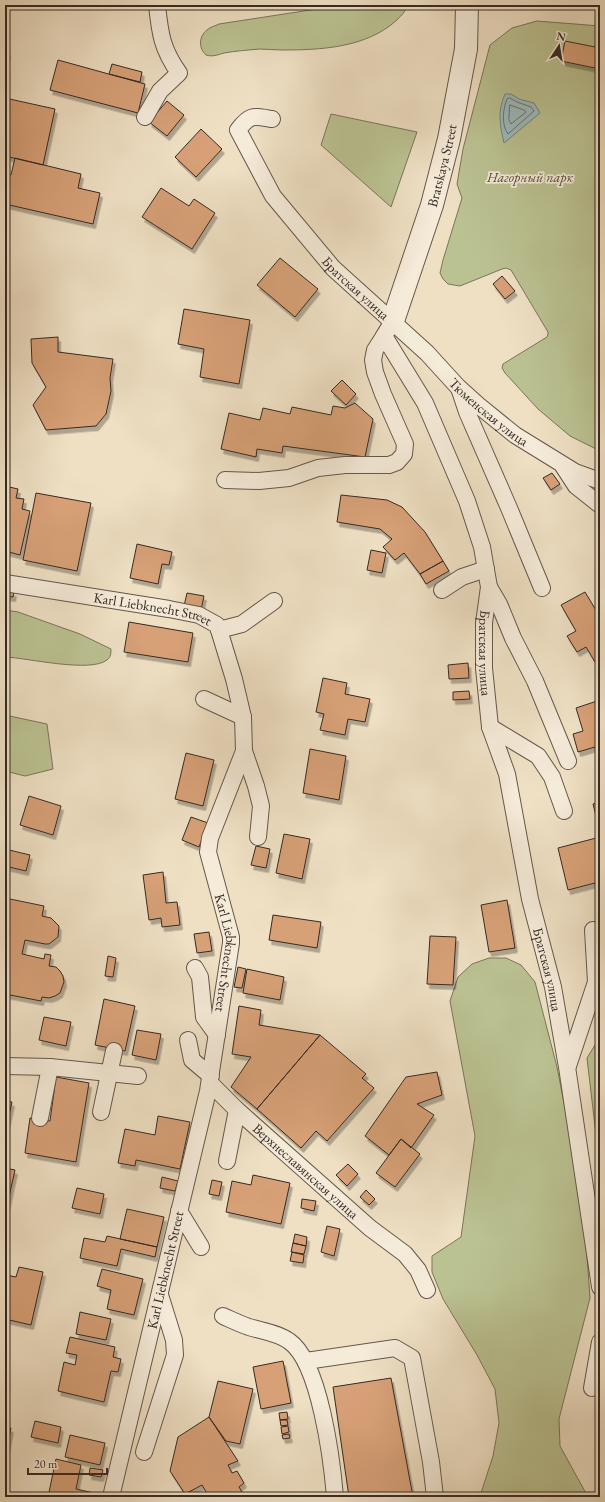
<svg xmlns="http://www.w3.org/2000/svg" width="605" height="1502" font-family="'EB Garamond',serif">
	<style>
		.green { fill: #bbc292; stroke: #78765a }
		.water { fill: #9dbbbd; stroke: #73817f }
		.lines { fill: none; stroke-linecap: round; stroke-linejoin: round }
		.shore { stroke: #697270; stroke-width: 1 }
		.building { fill: #d7a077; stroke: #352a23; filter: url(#shadow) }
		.lane-casing { stroke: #64584b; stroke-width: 18 }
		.street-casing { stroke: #64584b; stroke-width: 24 }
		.lane { stroke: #f5ebd9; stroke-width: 16 }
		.street { stroke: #f5ebd9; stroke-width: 22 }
		.labels { text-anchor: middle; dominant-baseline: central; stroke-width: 3.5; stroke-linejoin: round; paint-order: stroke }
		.street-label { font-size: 14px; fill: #352a23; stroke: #f5ebd9 }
		.park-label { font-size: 14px; font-style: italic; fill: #56503f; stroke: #f5ebd9 }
	</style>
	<defs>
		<filter id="shadow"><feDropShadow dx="2.5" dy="4.5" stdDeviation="0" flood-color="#0004"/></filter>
	</defs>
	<rect width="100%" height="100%" fill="#efe0c4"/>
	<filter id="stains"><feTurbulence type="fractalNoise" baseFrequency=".005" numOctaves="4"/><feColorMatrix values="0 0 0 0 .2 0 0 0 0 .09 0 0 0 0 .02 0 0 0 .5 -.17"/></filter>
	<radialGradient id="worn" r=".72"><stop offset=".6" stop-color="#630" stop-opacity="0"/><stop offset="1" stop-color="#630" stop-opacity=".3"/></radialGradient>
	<path class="green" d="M343,5H405C407,12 401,15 397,20C366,48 321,50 281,50C274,50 267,49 260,49C248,50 235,51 224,53C217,55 213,57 206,55C198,48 199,36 207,30C210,27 215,26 219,24Z
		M537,21L600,26V451L570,436L538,409L505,373L502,368L503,364L547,337L548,334V332L511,270L506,268L502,269L460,286L448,284L443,279L440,273L443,260L462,198L457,184L463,149L490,45L512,28Z
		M331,114L417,132L391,207L321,145Z
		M5,610L18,612L80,634L111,649C111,653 111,657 107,660C90,673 28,658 5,657Z
		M5,715L47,724L53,769L25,776L5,771Z
		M489,958H506L521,965L535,982L557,1067L583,1201L590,1298L559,1419L560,1446L588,1497H481V1493L493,1456L499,1423L495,1389L477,1355L443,1299L432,1272V1256L461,1237L475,1136L450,1001L458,977L472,964Z
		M600,1037V1169L587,1058Z"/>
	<path class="water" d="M505,94H511L519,99L534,103L540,113L504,143C500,125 497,112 505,94Z"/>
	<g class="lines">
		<path class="shore" d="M510,98L517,102L531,107L534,111L508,134C501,125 503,108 507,99Z
			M510,105L524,110L526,112L511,124L509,120Z"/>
	</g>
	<path class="building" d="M565,41L600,48V69L561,61Z
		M5,51L8,52L5,64Z
		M58,60L145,84L138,113L50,90Z
		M112,64L142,72L140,82L109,74Z
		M5,98L55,109L43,165L5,156Z
		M167,101L184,115L167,136L149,122Z
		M201,129L222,149L196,177L175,157Z
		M15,158L81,174L78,188L100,193L93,224L5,204V174L11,175Z
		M161,188L189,206L194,199L215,213L192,249L142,217Z
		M280,258L318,289L295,317L257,285Z
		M502,276L515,291L505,299L493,284Z
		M184,309L250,320L239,384L200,377L204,349L178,344Z
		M58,337V352L113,359L110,378L111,391L106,414L96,426L46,430L33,405L46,387L32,363L31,339Z
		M342,380L356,394L346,405L331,391Z
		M355,403L373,419L365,457L283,446L282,453L257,449L256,457L221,449L229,413L260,420L263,408L290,414L292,407L331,415L333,406L345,408Z
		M552,473L560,484L551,490L543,478Z
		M5,486L18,489L16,498L24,499L22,509L30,511L20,555L5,551Z
		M36,493L91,503L77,571L23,560Z
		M341,495L387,500L402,507L425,532L443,561L420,574L404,553L395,560L383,547L392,539L380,529L337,522Z
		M137,544L172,552L169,565L162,564L158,584L130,578Z
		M371,550L386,553L382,573L367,570Z
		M443,561L449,571L426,584L420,574Z
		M5,591L14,592L13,597L5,596Z
		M585,592L597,612L600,610V660L595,662L586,647L577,652L567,636L576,631L561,605Z
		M187,593L204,596L201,610L184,606Z
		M129,622L193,633L188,662L124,652Z
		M468,663L469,678L449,679L448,665Z
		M323,678L347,683L345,694L370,699L365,722L348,719L345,735L320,730L324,714L316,712Z
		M469,691L470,699L453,700V692Z
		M600,700V764L595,747L578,752L573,734L583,731L576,708Z
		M310,749L346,756L339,800L303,793Z
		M186,753L214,760L203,806L175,799Z
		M29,796L61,806L53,835L20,825Z
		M600,802V832L593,804Z
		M191,817L208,823L199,847L182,840Z
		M284,834L310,839L302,879L276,873Z
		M600,837V903L595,883L568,890L558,848Z
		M256,846L270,849L266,868L251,865Z
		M5,849L30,855L26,871L5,866Z
		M163,872L166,903L177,902L180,925L162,927L161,918L149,920L143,875Z
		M5,898L44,906L42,916L51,918L59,926L58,937L49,944H45L25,940L22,954L44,959L45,954L51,955L49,966L56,967L60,971L63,976L64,982L60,993L55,996L49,998L42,997L41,1001L5,994Z
		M507,900L515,948L489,952L481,905Z
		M273,915L321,922L317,948L269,940Z
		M209,932L212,951L197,953L194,934Z
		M430,936L456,937L453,985L427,984Z
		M108,956L116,958L113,977L105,976Z
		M238,967L246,969L242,988L234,987Z
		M247,969L284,977L280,1000L243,993Z
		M104,999L135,1006L125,1051L95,1045Z
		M239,1006L261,1010L259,1025L320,1035L257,1109L231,1087L251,1057L232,1054Z
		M44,1017L71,1022L66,1046L39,1040Z
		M137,1030L161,1034L156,1060L132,1055Z
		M320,1035L366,1074L362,1078L374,1088L327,1141L316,1131L301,1148L257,1109Z
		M437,1072L442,1095L417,1104L434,1115L411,1148L401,1139L389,1155L365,1136L406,1077Z
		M56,1077L89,1083L76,1162L25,1153L30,1118L50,1121Z
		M5,1101L12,1102L5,1133Z
		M158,1116L190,1122L180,1169L136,1160L135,1166L118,1163L125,1129L155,1135Z
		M401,1139L420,1154L395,1187L376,1173Z
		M348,1164L358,1174L347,1186L336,1175Z
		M5,1168L15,1170L5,1215Z
		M253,1175L290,1183L281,1224L226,1212L232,1181L251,1185Z
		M162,1177L178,1181L175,1191L160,1188Z
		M212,1180L222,1182L219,1196L209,1194Z
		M77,1188L104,1194L100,1214L72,1208Z
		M366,1190L375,1199L369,1205L360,1197Z
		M302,1199L316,1201L314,1211L301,1208Z
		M127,1209L164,1217L157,1247L120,1239Z
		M327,1226L340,1229L334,1256L321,1252Z
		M295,1234L307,1237L306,1246L293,1243Z
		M107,1236L157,1247L155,1257L121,1249L117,1266L80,1258L84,1238L105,1242Z
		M293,1243L306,1246L304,1254L291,1252Z
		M292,1252L304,1255L303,1263L290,1261Z
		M19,1267L43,1272L31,1325L5,1319V1281L6,1275L16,1277Z
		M102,1269L143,1279L134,1315L107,1309L111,1290L97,1286Z
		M80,1312L111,1319L106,1340L76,1334Z
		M70,1337L115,1347L113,1357L121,1359L118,1372L111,1371L104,1402L58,1391L64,1362L75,1365L77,1355L66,1353Z
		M283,1361L291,1403L261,1409L253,1367Z
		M391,1378L413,1497H349L333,1387Z
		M218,1381L253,1389L240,1444L226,1441L209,1417Z
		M287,1412L288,1419L280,1420L279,1413Z
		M209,1417L238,1461L228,1465L232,1473L237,1471L244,1483L239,1487L245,1497H209L202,1485L185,1494L170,1471L178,1437Z
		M280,1420H287L288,1425L281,1426Z
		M35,1421L61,1427L58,1443L31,1437Z
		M5,1426L11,1428L7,1448H5Z
		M288,1426L289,1432L282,1434L281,1427Z
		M289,1434L290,1438L283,1439L282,1435Z
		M70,1435L105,1443L100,1465L65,1457Z
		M56,1459L81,1465L76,1489L94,1493L93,1497H48Z
		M90,1468L103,1470L101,1477L89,1475Z"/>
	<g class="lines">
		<g class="lane-casing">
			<g id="lane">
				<path d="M145,117L160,91L179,73C162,49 160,34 157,5"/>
				<path id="s1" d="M272,119C253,116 250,114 238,130L273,196L333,268L427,353L458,387L478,405L515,435L575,472L600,481"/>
				<path id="s2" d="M393,321L384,336L425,403L467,501L482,547L489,587L484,623V668L490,727L507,774L530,899L553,987L567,1067L600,1287"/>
				<path d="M459,388L467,412L509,508L542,588"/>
				<path d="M563,466L576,486L600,505"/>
				<path d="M225,480L259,481L289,478L318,468L345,465H389L397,462L404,454L405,444L383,394L375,372L373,360L375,350L384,336"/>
				<path id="s3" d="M5,583L169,609L199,615L217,625L219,630L234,679L243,717L244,751L210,838L208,852L231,937V943L208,1091L111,1497"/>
				<path d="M489,587L499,604L513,638L535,681L568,761"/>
				<path d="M442,590L462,577L486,569"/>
				<path d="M219,630L242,624L274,601"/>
				<path d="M204,699L243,717"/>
				<path d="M490,727L538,756L552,777L564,811"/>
				<path d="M244,751L256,786L261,806L258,837"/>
				<path d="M195,968L200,977L204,1017L217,1035"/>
				<path d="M188,1040L192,1060L211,1076"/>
				<path d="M5,1066L50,1067L138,1076"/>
				<path d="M568,1066L596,982L593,930"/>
				<path id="s4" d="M210,1083L237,1110L370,1228L405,1254L418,1270L427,1290"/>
				<path d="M101,1112L114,1051"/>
				<path d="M40,1118L50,1067"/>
				<path d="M227,1161L237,1110"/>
				<path d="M179,1211L201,1247"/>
				<path d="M223,1316C232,1320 240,1324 249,1327C262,1331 278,1333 289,1341C320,1362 332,1461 335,1497"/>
				<path d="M306,1361L395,1348L412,1358L431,1462L435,1497"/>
				<path d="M592,1388L600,1342"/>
				<path d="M144,1452L175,1355L174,1340L160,1295"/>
			</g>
		</g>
		<g class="street-casing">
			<g id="street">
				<path id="s5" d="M393,321L432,205L449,139L466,49L467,5"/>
			</g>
		</g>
		<use href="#lane" class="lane"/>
		<use href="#street" class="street"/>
	</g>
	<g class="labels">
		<g class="street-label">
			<text stroke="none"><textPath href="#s5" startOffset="163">Bratskaya Street</textPath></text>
			<text stroke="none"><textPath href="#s1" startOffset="238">Братская улица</textPath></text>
			<text stroke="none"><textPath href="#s1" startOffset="420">Тюменская улица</textPath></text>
			<text stroke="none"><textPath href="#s3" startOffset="150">Karl Liebknecht Street</textPath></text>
			<text stroke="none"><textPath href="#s2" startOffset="358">Братская улица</textPath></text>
			<text stroke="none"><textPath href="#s3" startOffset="558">Karl Liebknecht Street</textPath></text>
			<text stroke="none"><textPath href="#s2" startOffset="682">Братская улица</textPath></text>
			<text stroke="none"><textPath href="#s4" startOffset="130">Верхнеславянская улица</textPath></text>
			<text transform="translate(165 1270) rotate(-77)">Karl Liebknecht Street</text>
		</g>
		<g class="park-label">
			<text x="530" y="177">Нагорный парк</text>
		</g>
	</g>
	<rect width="605" height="1502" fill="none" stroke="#efe0c4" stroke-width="20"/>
	<rect x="6" y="6" width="593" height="1490" fill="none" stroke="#352a23" stroke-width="2"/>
	<rect x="10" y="10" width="585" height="1482" fill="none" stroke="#352a23"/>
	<g transform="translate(559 46) rotate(12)" stroke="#f5ebd9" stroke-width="3" paint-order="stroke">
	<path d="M0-3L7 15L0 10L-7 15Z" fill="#352a23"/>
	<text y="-6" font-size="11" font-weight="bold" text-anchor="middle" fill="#352a23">N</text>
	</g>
	<path d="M28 1468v6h79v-6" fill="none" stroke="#352a23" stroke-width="2"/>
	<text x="34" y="1468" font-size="12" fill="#352a23" stroke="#f5ebd9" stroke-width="3" paint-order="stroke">20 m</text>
	<rect width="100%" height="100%" filter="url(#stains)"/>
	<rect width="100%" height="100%" fill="url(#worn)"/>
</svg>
